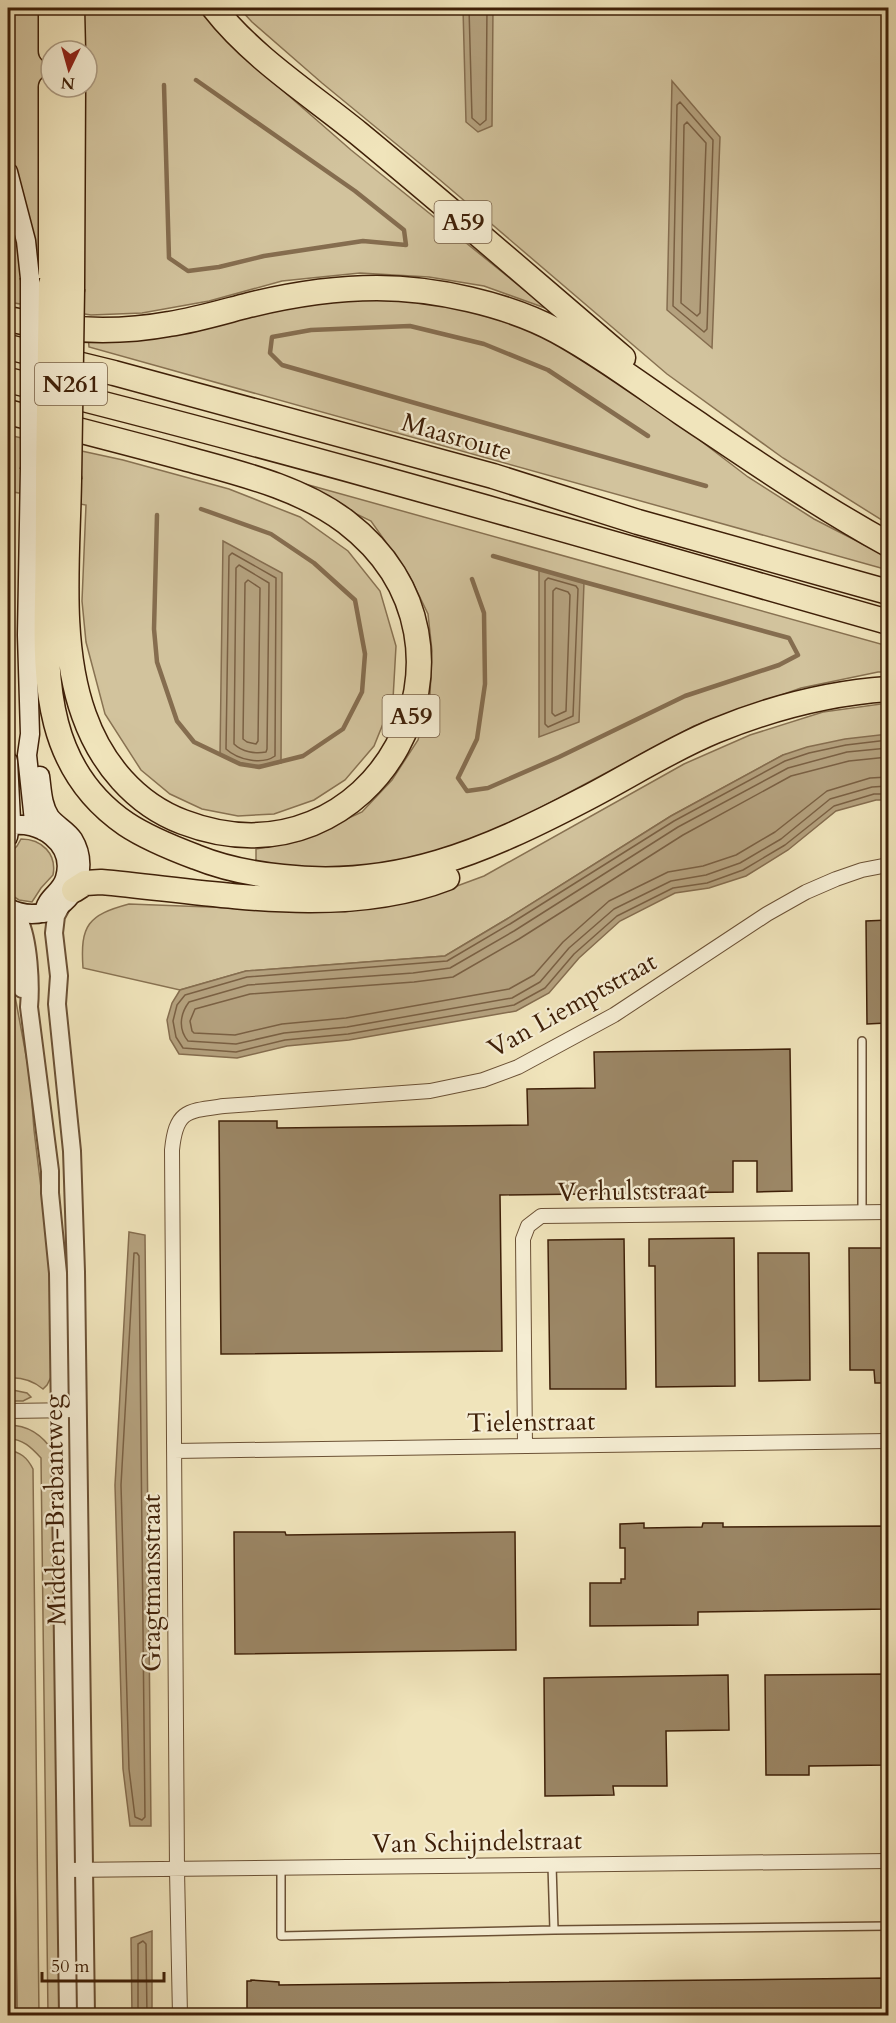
<svg xmlns="http://www.w3.org/2000/svg" width="896" height="2023" font-family="Cardo,serif">
	<style>
		.green { fill: #d2c39d; stroke: #887252; stroke-width: 1.5; fill-rule: evenodd }
		.water { fill: #b4a17e; stroke: #856d4f; stroke-width: 1.5 }
		.lines { fill: none; stroke-linecap: round; stroke-linejoin: round }
		.shore { stroke: #7a6043; stroke-width: 1.5 }
		.stream { stroke: #856d4f; stroke-width: 4.5 }
		.building { fill: #9b8665; stroke: #3f2008; stroke-width: 1.5 }
		.service-casing { stroke: #6b5135; stroke-width: 10 }
		.minor-casing { stroke: #6b5135; stroke-width: 16 }
		.tertiary-casing { stroke: #6b5135; stroke-width: 20 }
		.secondary-casing { stroke: #3f2008; stroke-width: 21 }
		.motorway-casing { stroke: #3f2008; stroke-width: 27 }
		.service { stroke: #f5edd3; stroke-width: 7 }
		.minor { stroke: #f5edd3; stroke-width: 14 }
		.tertiary { stroke: #f5edd3; stroke-width: 16 }
		.secondary { stroke: #f5edd3; stroke-width: 18 }
		.motorway { stroke: #f0e4bb; stroke-width: 24 }
		.secondary-bridge-casing { stroke: #3f2008; stroke-width: 21; stroke-linecap: butt }
		.motorway-bridge-casing { stroke: #3f2008; stroke-width: 27; stroke-linecap: butt }
		.secondary-bridge { stroke: #f5edd3; stroke-width: 18 }
		.motorway-bridge { stroke: #f0e4bb; stroke-width: 24 }
		.labels { text-anchor: middle; dominant-baseline: central; stroke-width: 4.5; stroke-linejoin: round; paint-order: stroke }
		.shield { fill: #f5edd3; stroke: #765e45; stroke-width: 1.5 }
		.shield-label { font-size: 24px; font-weight: bold; fill: #3f2008 }
		.street-label { font-size: 26px; fill: #3f2008; stroke: #f5edd3 }
	</style>
	<rect width="100%" height="100%" fill="#f0e4bb"/>
	<filter id="stains"><feTurbulence type="fractalNoise" baseFrequency=".00333" numOctaves="4"/><feColorMatrix values="0 0 0 0 .2 0 0 0 0 .09 0 0 0 0 .02 0 0 0 .5 -.17"/></filter>
	<radialGradient id="worn" r=".72"><stop offset=".6" stop-color="#630" stop-opacity="0"/><stop offset="1" stop-color="#630" stop-opacity=".3"/></radialGradient>
	<path class="green" d="M8,8H197L273,82L351,150L548,309L484,286L429,277L360,273L282,281L209,301L142,313L91,315L8,302ZM51,51H87V87H51Z
		M239,8H888V524L783,458L667,374L440,180L322,83L252,22Z
		M396,297L502,317L563,343L642,396L748,477L814,519L888,557V570L89,347L88,336L314,300Z
		M8,435L123,460L229,489L300,517L348,551L380,591L396,646L393,699L374,746L345,780L314,800L274,814L238,816L202,809L170,794L141,770L105,714L86,642L82,601L86,505L8,491Z
		M280,477L888,646V672H878L801,688L694,726L510,824L454,850L402,864L299,871L256,862V849L299,841L362,812L392,780L418,740L430,695L432,651L428,614L409,575L371,521Z
		M888,703V734L783,755L671,816L507,919L445,956L246,971L180,990L83,968C80,925 88,915 129,904L345,912L430,896L484,876L684,764L750,735L823,712Z
		M21,839C42,839 57,854 53,875L41,888L32,902L19,900L8,893V855L17,846Z
		M8,969H10L30,1077L34,1130L51,1271L54,1371L47,1385L43,1389C32,1380 21,1377 8,1378Z
		M8,1389L27,1393L31,1397L23,1401H8Z
		M8,1425C29,1425 43,1435 54,1453L63,2015H48L41,1458C32,1448 22,1438 8,1439Z
		M8,1450C20,1452 27,1457 33,1469L39,2015H17L10,1482L8,1475Z"/>
	<path class="water" d="M463,8H493L492,126L478,132L466,122Z
		M672,81L720,137L712,348L667,310Z
		M223,541L282,573L281,763C255,768 244,766 220,755Z
		M539,569L584,582L579,722L539,737Z
		M888,734V800H876L836,811L788,850L746,876L709,888L675,893L620,921L579,958L549,993L516,1011L349,1040L287,1046L237,1058L179,1054L170,1039L167,1020L172,1003L180,990L246,971L445,956L507,919L671,816L783,755L807,747L845,739Z
		M129,1232L145,1235L151,1826H130L123,1769L115,1485Z
		M8,1475L10,1482L17,2016L8,2015Z
		M152,1931V2015H132L131,1938Z"/>
	<g class="lines">
		<path class="shore" d="M469,8L472,118L480,125L486,120L487,8
			M680,102L713,140L707,329L704,332L673,306L677,105Z
			M687,122L706,143L700,313L697,316L681,303L684,125Z
			M232,553L276,578L275,756C262,765 238,760 226,749L229,556Z
			M239,565L269,583L267,749L266,752C255,754 242,752 234,744L236,568Z
			M548,578L576,586L578,589L573,716L548,727L545,724V581Z
			M248,580L260,588L258,741L256,744L247,742L243,739L245,583Z
			M556,588L568,592L570,595L566,711L555,716L552,713L553,591Z
			M888,740L846,745L809,753L785,761L674,821L510,924L447,961L247,977L185,995L177,1005L173,1021L176,1037L183,1048L236,1052L285,1040L348,1034L514,1005L545,988L574,954L617,916L673,888L707,883L743,870L785,845L834,806L874,794H888
			M888,748L847,752L788,768L678,827L514,931L450,968L413,973L248,985L189,1002C180,1014 178,1029 188,1041L236,1044L284,1033L347,1027L512,998L540,982L569,948L614,909L671,881L706,875L740,863L781,839L830,799L872,787L888,786
			M888,757L849,761L791,776L683,835L519,939L453,977L414,982L250,994L195,1009L190,1021L192,1031L194,1033L235,1035L282,1024L346,1018L509,989L534,975L563,942L609,901L668,872L703,866L736,855L775,832L827,791L870,778L888,777
			M134,1253H137L139,1256L145,1817L142,1820L135,1817L129,1769L121,1485Z
			M8,1752L11,2016
			M138,2016V1944L143,1941L146,1944L147,2016"/>
		<path class="stream" d="M164,85L169,258L188,271L219,267L264,256L363,241L406,245L404,230L355,191L196,80
			M648,436L548,370L484,344L410,326L311,330L272,337L270,353L282,365L706,486
			M157,515L154,629L157,662L177,721L194,742L240,764L259,767L303,756L343,729L362,692L365,654L355,600L314,563L271,534L201,509
			M472,579L484,613L485,684L477,739L458,778L467,791L488,788L559,757L685,696L779,665L798,655L789,638L584,582L493,556"/>
	</g>
	<path class="building" d="M888,920V954H886V1023L867,1024L866,921Z
		M790,1049L792,1191L757,1192V1161H733V1192L500,1195L502,1351L221,1354L219,1121H277V1128L528,1125L527,1089L595,1088L594,1052Z
		M734,1238L735,1386L656,1387L655,1266H649V1239Z
		M624,1239L626,1389H550L548,1240Z
		M849,1248H888V1383H875L874,1370H850Z
		M758,1253H809L810,1380L759,1381Z
		M644,1523V1528L702,1527L703,1523H723V1527L888,1526V1609L698,1612V1625L590,1626V1583H621V1579H625V1548H620V1524Z
		M234,1532H285L286,1535L515,1532L516,1650L235,1654Z
		M888,1674V1765L809,1766V1775H766L765,1675Z
		M728,1675L729,1730L666,1731L667,1786H613L614,1795L545,1796L544,1678Z
		M888,1978V2016H247V1981H251V1980L279,1982V1985Z"/>
	<g class="lines">
		<g class="service-casing">
			<path id="service" d="M862,1041V1212
				M552,1865L554,1930L888,1926
				M281,1868V1936L554,1930"/>
		</g>
		<g class="minor-casing">
			<path id="minor" d="M8,1411L78,1410
				M525,1446L523,1239L528,1226L541,1216L888,1212
				M174,1451L888,1441
				M66,1870L888,1861
				M180,2016L177,1870L172,1150C176,1110 187,1111 224,1106L430,1091L483,1080L518,1067L614,1015L767,914L806,892L836,879L862,870L888,865"/>
		</g>
		<g class="tertiary-casing">
			<path id="tertiary" d="M62,905L56,916L54,933L59,976L57,1004L72,1151L76,1272L86,2016
				M9,909C12,912 17,916 19,920C29,940 31,985 29,1007L50,1171V1193L58,1273L68,2016
				M8,932L22,989"/>
		</g>
		<g class="secondary-casing">
			<path id="secondary" d="M8,172L26,241L30,278
				M30,469L27,635L30,734L27,755L34,821L43,831
				M8,761L11,820L8,837
				M8,826C39,819 75,844 65,878C61,893 46,896 44,913
				M8,908C24,916 40,916 56,908C80,895 87,862 73,839C67,830 56,825 50,817C42,805 42,790 40,776"/>
		</g>
		<g class="motorway-casing">
			<path id="motorway" d="M51,8V51
				M72,8L73,51
				M214,8C252,57 310,94 358,133C448,207 535,283 623,358
				M51,284V87
				M72,289L73,87
				M8,319C61,331 115,334 169,324C196,320 222,312 249,305C290,295 334,288 377,288C434,288 507,304 557,331C601,355 641,385 682,413C749,458 817,505 888,544
				M8,347L114,373L493,476L638,522L888,592
				M8,380C303,453 596,539 888,622
				M8,412C66,427 125,442 184,458C238,473 300,487 346,522C509,647 374,895 183,822C135,804 101,763 84,715C58,643 68,554 69,479
				M48,473C48,515 48,557 47,599C45,685 47,770 126,824C147,838 172,848 196,857C223,868 253,874 283,877C396,890 485,851 583,800C628,777 669,750 715,731C771,708 829,693 888,689
				M74,890L85,883L101,882C211,892 342,919 447,878"/>
		</g>
		<use href="#service" class="service"/>
		<use href="#minor" class="minor"/>
		<use href="#tertiary" class="tertiary"/>
		<use href="#secondary" class="secondary"/>
		<use href="#motorway" class="motorway"/>
		<g class="secondary-bridge-casing">
			<path id="secondary-bridge" d="M30,469V278"/>
		</g>
		<g class="motorway-bridge-casing">
			<path id="motorway-bridge" d="M48,473L51,284
				M69,479L72,289"/>
		</g>
		<use href="#secondary-bridge" class="secondary-bridge"/>
		<use href="#motorway-bridge" class="motorway-bridge"/>
	</g>
	<g class="labels">
		<g class="shield">
			<rect x="434.5" y="201" width="57" height="42" rx="4.5"/>
			<rect x="35" y="363" width="72" height="42" rx="4.5"/>
			<rect x="382.5" y="695" width="57" height="42" rx="4.5"/>
		</g>
		<g class="shield-label">
			<text x="463" y="222">A59</text>
			<text x="71" y="384">N261</text>
			<text x="411" y="716">A59</text>
		</g>
		<g class="street-label">
			<text transform="translate(457 437) rotate(16)">Maasroute</text>
			<text transform="translate(572 1005) rotate(-29)">Van Liemptstraat</text>
			<text transform="translate(632 1191) rotate(-1)">Verhulststraat</text>
			<text transform="translate(531 1422) rotate(-1)">Tielenstraat</text>
			<text transform="translate(55 1510) rotate(-91)">Midden-Brabantweg</text>
			<text transform="translate(151 1583) rotate(-90)">Gragtmansstraat</text>
			<text transform="translate(477 1842) rotate(-1)">Van Schijndelstraat</text>
		</g>
	</g>
	<rect width="896" height="2023" fill="none" stroke="#f0e4bb" stroke-width="30"/>
	<rect x="9" y="9" width="878" height="2005" fill="none" stroke="#3f2008" stroke-width="3"/>
	<rect x="15" y="15" width="866" height="1993" fill="none" stroke="#3f2008" stroke-width="1.5"/>
	<g transform="translate(69 69) rotate(185)"><circle r="28" fill="#f5edd3" stroke="#ac9b82" stroke-width="1.5"/>
	<path d="M0-4.5L10 22L0 15L-10 22Z" fill="#8f2418"/>
	<text y="-9" font-size="16" font-weight="bold" text-anchor="middle" fill="#3f2008">N</text>
	</g>
	<path d="M42 1972v9h122v-9" fill="none" stroke="#3f2008" stroke-width="3"/>
	<text x="51" y="1972" font-size="18" fill="#3f2008" stroke="#f5edd3" stroke-width="4.5" paint-order="stroke">50 m</text>
	<rect width="100%" height="100%" filter="url(#stains)"/>
	<rect width="100%" height="100%" fill="url(#worn)"/>
</svg>
